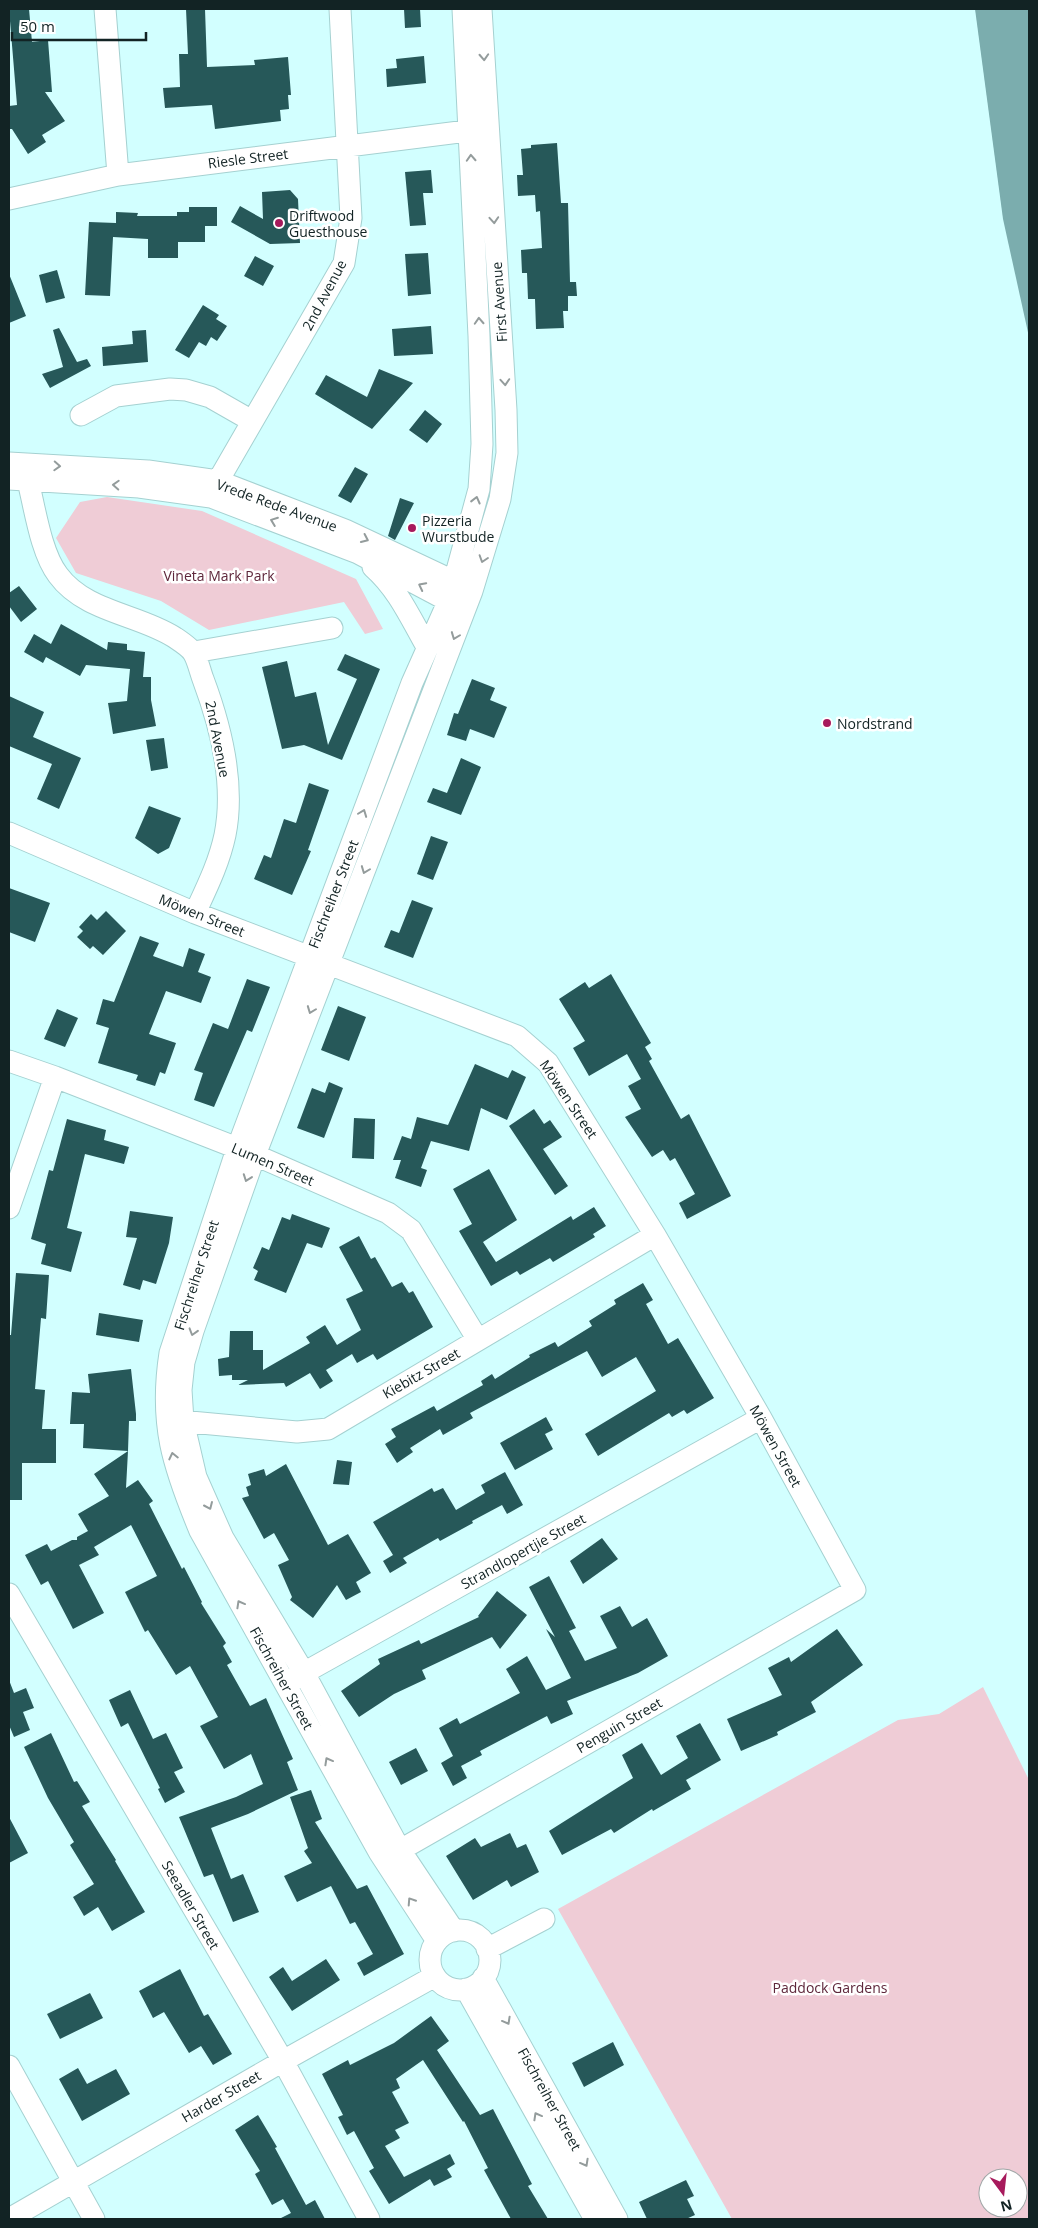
<svg xmlns="http://www.w3.org/2000/svg" width="1038" height="2228" font-family="'Open Sans',sans-serif">
	<style>
		.green { fill: #efccd6; fill-rule: evenodd }
		.water { fill: #7badae }
		.building { fill: #265859 }
		.lines { fill: none; stroke-linecap: round; stroke-linejoin: round }
		.minor-casing { stroke: #a5d1d1; stroke-width: 23 }
		.minor { stroke: #fff; stroke-width: 21 }
		.oneway { stroke: #949c9c }
		.poi-dot { fill: #a71a5c; stroke: #fff; stroke-width: 2 }
		.labels { text-anchor: middle; dominant-baseline: central; stroke-width: 5; stroke-linejoin: round; paint-order: stroke }
		.street-label { font-size: 14px; fill: #122324; stroke: #fff }
		.poi-label { font-size: 14px; fill: #122324; stroke: #fff; text-anchor: start }
		.park-label { font-size: 14px; fill: #5e273b; stroke: #fff }
	</style>
	<rect width="100%" height="100%" fill="#d2ffff"/>
	<path class="green" d="M107,497L202,511L356,579L383,629L365,634L344,602L209,630L161,601L76,573L56,538L80,502Z
		M983,1687L1029,1780V2219H732L558,1909L898,1720L939,1714ZM988,2178H1018V2208H988Z"/>
	<path class="water" d="M975,9H1029V337L1003,219Z"/>
	<path class="building" d="M9,9H29L32,42L48,40L52,92H45L65,121L42,135L46,142L28,154L12,129H9V106L17,105Z
		M186,9H205L207,67L255,65L254,60L288,57L291,95H288L289,109L280,110L281,121L215,129L212,105L165,108L163,88L180,87L179,54H188Z
		M404,9H420L421,27L405,28Z
		M424,56L426,83L387,87L386,69L397,68L396,59Z
		M557,143L561,203H568L570,282H576L577,296H568V311H563L564,328L536,329L535,299H528L527,273H522L521,250L542,248L540,211L536,212L535,195L518,196L517,175H523L521,149L531,148V145Z
		M431,170L433,193H423L426,225L410,226L405,172Z
		M290,190L298,199L300,243L270,244L231,222L240,206L263,219L262,192Z
		M189,207H217V226H205V242H178V258H148V239L113,237L110,296L85,295L89,222L116,223V212L138,213L137,216H177V212H189Z
		M428,253L431,294L408,296L405,254Z
		M255,256L274,266L263,286L244,276Z
		M57,270L65,298L46,303L39,275Z
		M9,274L26,316L9,323Z
		M203,305L219,315L216,319L227,326L217,341L211,337L206,346L199,342L189,358L175,350Z
		M431,326L433,354L394,356L392,329Z
		M59,328L77,362L87,359L91,366L50,388L42,374L63,367L53,330Z
		M146,330L148,362L103,366L102,347L133,344L132,331Z
		M379,369L413,383L372,429L315,394L326,375L367,397Z
		M425,410L442,424L427,443L409,430Z
		M355,467L368,474L351,503L338,496Z
		M400,498L414,503L395,540L388,536Z
		M19,586L37,609L21,622L9,606V593Z
		M61,624L107,650L108,642L127,644V650L145,652L143,677H151V700L156,726L113,734L108,703L127,701L130,669L86,665L80,676L46,657L43,663L24,652L34,634L51,644Z
		M345,654L380,669L342,760L304,745L282,749L262,667L287,661L295,697L316,692L328,745L357,679L337,670Z
		M472,679L495,688L490,700L507,707L494,738L470,729L466,741L447,735L454,713L458,714Z
		M9,696L44,712L33,737L81,758L59,809L37,799L52,764L9,746Z
		M164,738L168,768L151,771L146,740Z
		M461,758L481,767L461,815L427,802L433,788L447,793Z
		M309,783L329,790L308,850L311,851L292,895L254,879L264,855L271,858L284,819L296,823Z
		M149,806L181,818L169,848L158,854L135,838Z
		M431,836L448,842L433,880L417,874Z
		M9,888L50,903L35,942L9,932Z
		M412,900L433,908L413,958L384,947L391,930L399,933Z
		M106,911L126,931L103,955L93,946L90,949L77,937L83,931L79,927L91,914L97,920Z
		M140,936L159,943L153,956L183,967L189,948L205,954L198,972L211,977L201,1003L166,991L149,1034L176,1043L165,1074L160,1072L155,1086L136,1080L138,1075L98,1063L109,1028L96,1024L103,999L114,1002Z
		M611,974L651,1043L645,1047L652,1059L649,1061L681,1119L689,1114L731,1196L687,1219L679,1203L695,1194L675,1158L670,1161L663,1150L652,1157L625,1117L641,1109L628,1086L641,1079L627,1054L589,1076L573,1048L585,1041L559,999L585,982L589,988Z
		M247,979L270,987L252,1032L247,1030L214,1107L194,1100L203,1073L194,1070L213,1023L228,1029Z
		M338,1006L366,1017L349,1061L321,1050Z
		M57,1009L78,1018L65,1047L44,1039Z
		M475,1064L508,1078L512,1070L526,1077L507,1120L481,1108L469,1151L431,1141L421,1168L427,1170L421,1187L395,1178L401,1160H393L402,1136L411,1139L417,1117L448,1125Z
		M329,1082L343,1088L324,1138L297,1128L312,1088L325,1093Z
		M534,1109L544,1124L550,1120L562,1137L543,1149L568,1186L555,1195L509,1126Z
		M354,1118L375,1119L374,1159L352,1158Z
		M67,1119L106,1130L104,1140L129,1147L124,1164L85,1154L67,1228L82,1232L71,1272L41,1264L46,1244L31,1239L49,1170L53,1171Z
		M489,1169L517,1220L483,1242L496,1262L571,1216L573,1220L594,1207L606,1226L593,1234L595,1237L553,1262L550,1258L520,1275L517,1271L491,1286L459,1231L472,1224L453,1189Z
		M130,1211L173,1217L169,1243L156,1284L143,1280L140,1290L123,1285L137,1238L126,1237Z
		M292,1214L330,1228L322,1248L307,1243L286,1293L254,1280L258,1271L253,1268L262,1247L269,1250L282,1217L290,1220Z
		M359,1236L371,1259L375,1257L392,1287L402,1282L409,1293L413,1291L433,1327L377,1360L373,1354L357,1363L352,1354L326,1370L333,1381L320,1389L310,1373L286,1387L284,1383L238,1385L248,1380H232V1375L219,1376L218,1359L229,1357L230,1331H253V1350H263V1370L310,1343L306,1337L325,1325L337,1345L361,1330L346,1299L363,1291L339,1247Z
		M16,1273L49,1275L46,1319L41,1318L35,1389L45,1390L42,1429H56V1463H22V1500H9V1335H11Z
		M643,1283L653,1300L646,1304L668,1344L678,1338L714,1398L687,1414L684,1410L672,1417L669,1413L598,1456L585,1434L656,1391L636,1357L602,1377L587,1351L470,1413L473,1418L443,1435L440,1429L410,1448L413,1452L397,1463L385,1444L396,1437L391,1429L434,1406L437,1411L483,1385L481,1381L492,1374L495,1379L530,1357L529,1355L555,1342L558,1347L592,1326L589,1321L616,1304L614,1300Z
		M99,1313L143,1320L139,1342L96,1335Z
		M131,1369L136,1414V1421H129L128,1451L83,1448L84,1424H70L72,1392L90,1393L88,1374Z
		M546,1417L553,1430L545,1434L553,1449L515,1470L500,1443Z
		M128,1451L126,1488L138,1480L153,1501L149,1504L182,1569L184,1567L202,1602L201,1603L226,1643L223,1646L232,1662L227,1665L250,1706L266,1698L293,1759L287,1762L298,1790L248,1814L211,1828L231,1879L243,1874L259,1912L233,1922L213,1874L204,1877L179,1817L236,1797L263,1784L251,1754L224,1769L200,1726L218,1717L190,1666L176,1675L148,1630L145,1632L125,1592L157,1576L131,1525L94,1547L99,1555L79,1565L104,1613L73,1629L48,1581L41,1585L25,1555L47,1544L51,1551L72,1540H77V1537L88,1531L78,1514L109,1496L94,1474Z
		M337,1460L352,1462L349,1485L333,1484Z
		M286,1464L328,1545L348,1534L371,1573L356,1582L361,1592L346,1600L337,1585L313,1618L290,1600L292,1597L278,1565L289,1560L274,1533L264,1539L242,1498L249,1496L246,1487L251,1485L248,1474L264,1469L266,1476Z
		M505,1472L523,1505L507,1514L502,1505L472,1521L473,1523L440,1541L438,1538L403,1558L407,1563L390,1573L383,1561L393,1555L373,1522L432,1488L434,1492L443,1488L456,1510L485,1493L481,1485Z
		M602,1538L618,1559L583,1584L570,1561Z
		M549,1576L576,1628L569,1631L585,1661L617,1648L600,1616L620,1606L632,1627L647,1618L668,1656L638,1673L567,1701L573,1714L551,1724L547,1716L480,1751L482,1755L461,1766L467,1778L453,1786L441,1763L453,1756L439,1728L457,1718L460,1724L520,1693L506,1669L527,1656L546,1690L571,1678L546,1629L555,1637L529,1587Z
		M497,1591L527,1615L500,1649L492,1637L422,1670L426,1679L394,1694L359,1717L341,1691L380,1664L378,1659L419,1640L421,1644L479,1617L478,1616Z
		M837,1629L863,1665L811,1702L816,1712L777,1732L778,1735L741,1751L727,1719L782,1695L768,1668L789,1657L791,1662Z
		M9,1680L14,1693L26,1688L34,1708L23,1712L30,1730L14,1737L9,1725Z
		M130,1690L153,1739L166,1733L183,1768L174,1772L185,1792L165,1803L158,1789L160,1788L128,1723L121,1727L109,1700Z
		M700,1723L721,1760L686,1780L691,1789L653,1811L652,1809L614,1833L611,1829L562,1855L549,1831L633,1778L622,1755L642,1743L661,1775L688,1758L676,1736Z
		M51,1733L74,1782L77,1781L90,1802L82,1806L116,1860L115,1861L145,1912L112,1931L98,1907L84,1916L73,1897L94,1884L70,1845L74,1842L48,1798L24,1747Z
		M416,1748L428,1771L401,1785L389,1762Z
		M311,1790L322,1819L315,1822L357,1889L367,1885L404,1954L364,1976L357,1963L373,1954L355,1922L350,1924L331,1886L297,1902L284,1876L312,1863L304,1851L308,1848L290,1797Z
		M9,1817L28,1853L9,1863Z
		M510,1833L517,1848L526,1844L539,1872L511,1887L507,1880L473,1900L446,1856L475,1838L481,1847Z
		M326,1959L340,1980L292,2011L269,1977L283,1967L292,1981Z
		M180,1969L204,2016L208,2014L232,2054L213,2065L201,2046L189,2053L164,2012L153,2018L139,1991Z
		M90,1993L103,2018L60,2039L47,2014Z
		M431,2016L449,2041L437,2050L480,2115L493,2109L532,2184L528,2186L548,2219H511L484,2170L488,2168L464,2121L463,2122L423,2060L396,2079L400,2088L392,2092L409,2123L395,2130L400,2138L385,2146L404,2177L450,2154L455,2164L447,2169L452,2177L434,2186L430,2179L389,2204L369,2171L374,2168L354,2131L347,2135L338,2117L343,2115L322,2074L348,2060L350,2065L394,2043Z
		M613,2042L624,2065L584,2087L572,2063Z
		M78,2068L87,2084L116,2069L130,2094L82,2121L59,2079Z
		M258,2115L277,2147L275,2148L306,2205L315,2200L325,2219H279L291,2213L283,2199L272,2205L255,2174L260,2171L235,2130Z
		M686,2180L694,2196L687,2199L695,2215L686,2219H647L639,2202Z"/>
	<g class="lines">
		<g class="minor-casing">
			<path id="minor" d="M105,9L118,175
				M9,199L118,175L483,129
				M81,415L116,396L170,389L186,390L210,397L252,421
				M9,463L148,471L218,481L345,530L468,588
				M9,479L139,487L211,497L358,553L460,607
				M28,481C35,509 41,553 58,575C85,612 138,614 174,637C180,641 191,648 194,654C198,661 200,671 203,679C221,727 235,785 225,835C219,863 207,887 195,913
				M211,497L218,481L344,263L351,218L340,9
				M373,567C398,589 411,619 427,647
				M194,652L332,628
				M9,833L195,913L517,1036L548,1063L655,1235L761,1418L855,1590L388,1857
				M9,1061L55,1077L255,1155L388,1213L411,1230L478,1340
				M9,1208L55,1077
				M169,1420L297,1432L328,1429L655,1235
				M9,1594L283,2061L369,2219
				M291,1680L761,1418
				M430 1960a30 30 0 1 1 60 0a30 30 0 1 1-60 0Z
				M454,1931L400,1850L304,1673L223,1538L196,1477L183,1421L181,1390L184,1362L193,1331L255,1155L472,591L500,499L507,453L506,410L481,9
				M437,1941L379,1852L200,1531C173,1466 159,1424 170,1353L237,1149L412,683L449,600L479,489L482,444L479,336L463,9
				M487,1949L544,1919
				M483,1978L617,2219
				M466,1989L595,2219
				M9,2066L94,2219
				M9,2219L283,2061L435,1976"/>
		</g>
		<use href="#minor" class="minor"/>
	</g>
	<defs><path id="oneway-chevron" d="M-2-3.5L2.5 0L-2 3.5" fill="none" stroke-width="1.6" stroke-linecap="round" stroke-linejoin="round" transform="scale(1.25)"/></defs>
	<g class="oneway">
		<use href="#oneway-chevron" transform="translate(484 57) rotate(87)"/>
		<use href="#oneway-chevron" transform="translate(471 158) rotate(-93)"/>
		<use href="#oneway-chevron" transform="translate(494 220) rotate(86)"/>
		<use href="#oneway-chevron" transform="translate(479 321) rotate(-93)"/>
		<use href="#oneway-chevron" transform="translate(505 382) rotate(86)"/>
		<use href="#oneway-chevron" transform="translate(57 466) rotate(3)"/>
		<use href="#oneway-chevron" transform="translate(116 485) rotate(-177)"/>
		<use href="#oneway-chevron" transform="translate(476 500) rotate(-76)"/>
		<use href="#oneway-chevron" transform="translate(274 521) rotate(-159)"/>
		<use href="#oneway-chevron" transform="translate(365 539) rotate(25)"/>
		<use href="#oneway-chevron" transform="translate(483 559) rotate(108)"/>
		<use href="#oneway-chevron" transform="translate(422 586) rotate(-153)"/>
		<use href="#oneway-chevron" transform="translate(455 636) rotate(111)"/>
		<use href="#oneway-chevron" transform="translate(363 813) rotate(-69)"/>
		<use href="#oneway-chevron" transform="translate(365 870) rotate(111)"/>
		<use href="#oneway-chevron" transform="translate(311 1010) rotate(111)"/>
		<use href="#oneway-chevron" transform="translate(247 1178) rotate(110)"/>
		<use href="#oneway-chevron" transform="translate(193 1332) rotate(107)"/>
		<use href="#oneway-chevron" transform="translate(173 1456) rotate(-103)"/>
		<use href="#oneway-chevron" transform="translate(209 1506) rotate(66)"/>
		<use href="#oneway-chevron" transform="translate(240 1604) rotate(-119)"/>
		<use href="#oneway-chevron" transform="translate(328 1761) rotate(-119)"/>
		<use href="#oneway-chevron" transform="translate(411 1901) rotate(-123)"/>
		<use href="#oneway-chevron" transform="translate(507 2021) rotate(61)"/>
		<use href="#oneway-chevron" transform="translate(537 2116) rotate(-119)"/>
		<use href="#oneway-chevron" transform="translate(585 2163) rotate(61)"/>
	</g>
	<g class="poi-dot">
		<circle cx="279" cy="223" r="5"/>
		<circle cx="412" cy="528" r="5"/>
		<circle cx="827" cy="723" r="5"/>
	</g>
	<g class="labels">
		<g class="street-label">
			<text transform="translate(248 158) rotate(-7)">Riesle Street</text>
			<text transform="translate(324 295) rotate(-62)">2nd Avenue</text>
			<text transform="translate(499 302) rotate(-94)">First Avenue</text>
			<text transform="translate(277 505) rotate(20)">Vrede Rede Avenue</text>
			<text transform="translate(218 739) rotate(79)">2nd Avenue</text>
			<text transform="translate(333 894) rotate(-69)">Fischreiher Street</text>
			<text transform="translate(202 915) rotate(22)">Möwen Street</text>
			<text transform="translate(569 1099) rotate(56)">Möwen Street</text>
			<text transform="translate(273 1164) rotate(23)">Lumen Street</text>
			<text transform="translate(196 1275) rotate(-72)">Fischreiher Street</text>
			<text transform="translate(421 1373) rotate(-30)">Kiebitz Street</text>
			<text transform="translate(776 1446) rotate(61)">Möwen Street</text>
			<text transform="translate(523 1551) rotate(-29)">Strandlopertjie Street</text>
			<text transform="translate(282 1678) rotate(61)">Fischreiher Street</text>
			<text transform="translate(619 1725) rotate(-30)">Penguin Street</text>
			<text transform="translate(191 1905) rotate(60)">Seeadler Street</text>
			<text transform="translate(221 2096) rotate(-30)">Harder Street</text>
			<text transform="translate(550 2099) rotate(61)">Fischreiher Street</text>
		</g>
		<g class="poi-label">
			<text x="289" y="215">Driftwood<tspan x="289" dy="16">Guesthouse</tspan></text>
			<text x="422" y="520">Pizzeria<tspan x="422" dy="16">Wurstbude</tspan></text>
			<text x="837" y="723">Nordstrand</text>
		</g>
		<g class="park-label">
			<text x="219" y="575">Vineta Mark Park</text>
			<text x="830" y="1987">Paddock Gardens</text>
		</g>
	</g>
	<rect width="1038" height="2228" fill="none" stroke="#122324" stroke-width="20"/>
	<g transform="translate(1003 2193) rotate(165)"><circle r="24" fill="#ffffff" stroke="#a0a7a7"/>
	<path d="M0-4L9 19L0 12L-9 19Z" fill="#a71a5c"/>
	<text y="-8" font-size="14" font-weight="bold" text-anchor="middle" fill="#122324">N</text>
	</g>
	<path d="M12 32v8h134v-8" fill="none" stroke="#122324" stroke-width="2.5"/>
	<text x="20" y="32" font-size="15" fill="#122324" stroke="#ffffff" stroke-width="4" paint-order="stroke">50 m</text>
</svg>
